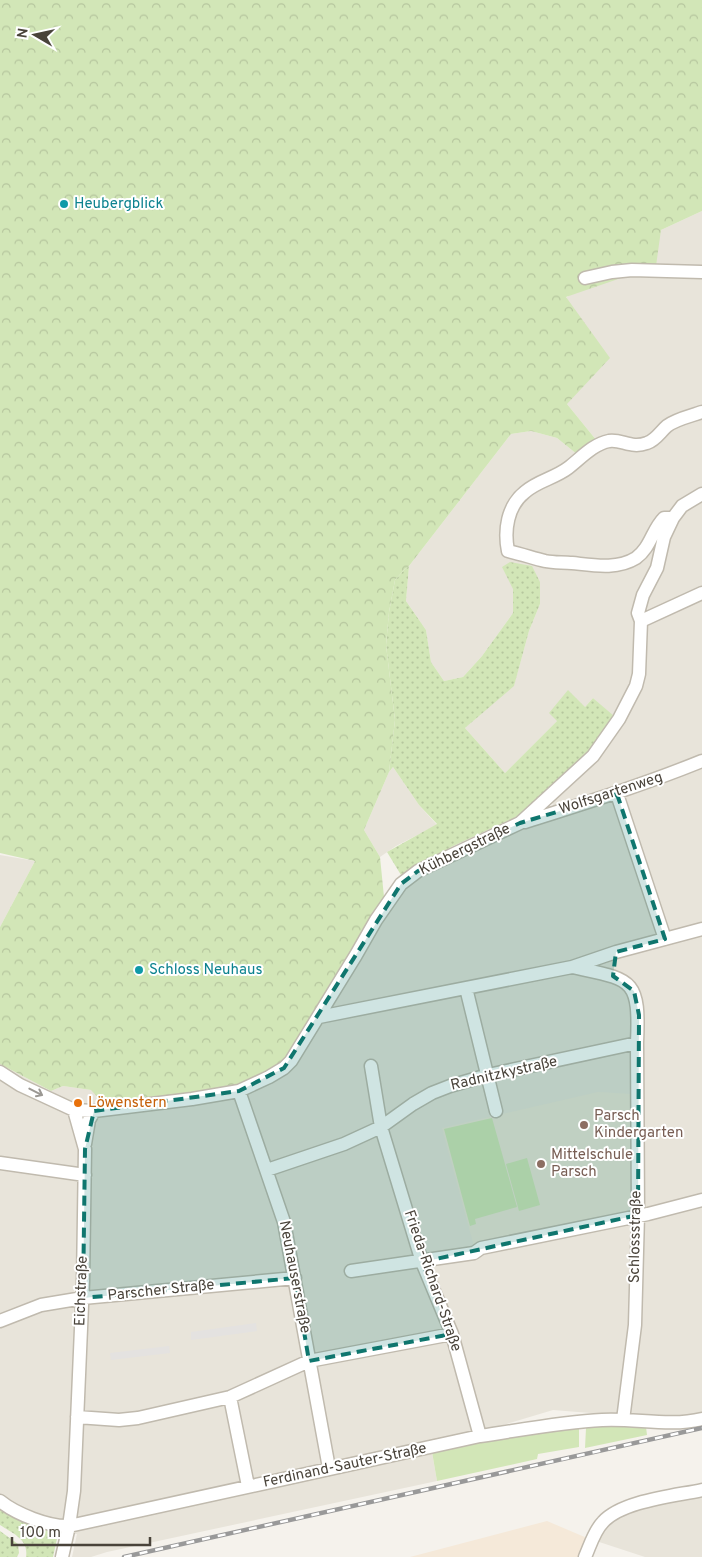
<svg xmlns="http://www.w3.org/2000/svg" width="702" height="1557" font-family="Overpass,sans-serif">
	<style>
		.residential { fill: #e8e4da }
		.commercial { fill: #f5e9d9 }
		.education { fill: #ede6d7 }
		.grass { fill: url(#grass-dots) }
		.forest { fill: url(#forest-crowns) }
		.garden { fill: #d2e6b7 }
		.parking { fill: #e4e2e0 }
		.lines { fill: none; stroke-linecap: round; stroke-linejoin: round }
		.minor-casing { stroke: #c0baae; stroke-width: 15 }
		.minor { stroke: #fff; stroke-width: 12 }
		.rail-casing { stroke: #999; stroke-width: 4.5 }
		.rail { stroke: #fff; stroke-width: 2.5; stroke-dasharray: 8; stroke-linecap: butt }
		.oneway { stroke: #9b9893 }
		.marked { fill: #0f766e; fill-opacity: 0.2; stroke: #0f766e; stroke-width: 4; stroke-dasharray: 10 6; stroke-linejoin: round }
		.culture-dot { fill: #0f9aa8; stroke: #fff; stroke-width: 2 }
		.food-dot { fill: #e8710a; stroke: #fff; stroke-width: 2 }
		.education-dot { fill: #8d6e63; stroke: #fff; stroke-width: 2 }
		.labels { text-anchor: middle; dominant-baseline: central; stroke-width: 4; stroke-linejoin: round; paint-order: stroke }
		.culture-label { font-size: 15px; fill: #0d838f; stroke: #fff; text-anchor: start }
		.street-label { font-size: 15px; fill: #49433a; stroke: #fff }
		.food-label { font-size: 15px; fill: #c56008; stroke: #fff; text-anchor: start }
		.education-label { font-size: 15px; fill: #785e54; stroke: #fff; text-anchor: start }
	</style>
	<defs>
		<pattern id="grass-dots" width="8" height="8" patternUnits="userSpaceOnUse" patternTransform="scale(1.25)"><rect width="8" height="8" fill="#d2e6b7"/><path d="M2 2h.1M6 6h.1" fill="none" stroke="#b6c69e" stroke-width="1.8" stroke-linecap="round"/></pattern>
		<pattern id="forest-crowns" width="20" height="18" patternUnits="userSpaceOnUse" patternTransform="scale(1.25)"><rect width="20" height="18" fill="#d2e6b7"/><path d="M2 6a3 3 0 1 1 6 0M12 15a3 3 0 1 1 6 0" fill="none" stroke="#b6c69e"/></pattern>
	</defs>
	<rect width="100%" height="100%" fill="#f5f2ec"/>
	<path class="residential" d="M702,211V1414L696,1417L628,1416L553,1410L493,1428L430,1441L437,1481L107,1552L91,1557H72L77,1534H58L53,1531L0,1508V1064L51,1091L63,1086L91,1090L289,1059L384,897L406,884L522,827L555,815L551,797L590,764L612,741L623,725L593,698L585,707L557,721L505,773L465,728L514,685L529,631L540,604L513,589V613L482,656L463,677L444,681L431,662L426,630L406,601L409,566L511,434L531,431L557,438L578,455L597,441L567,404L563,300L661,230Z
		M393,767L419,805L437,825L396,846L380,857L364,830L389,772Z
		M0,855L35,861L0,927Z
		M702,1485V1557H645L587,1538L594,1522L607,1510L626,1503Z"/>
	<path class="commercial" d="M547,1521L587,1538L579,1557H410Z"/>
	<path class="education" d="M598,1092L630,1094V1206L626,1211L619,1214L474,1246L442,1128Z"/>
	<path class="grass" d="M510,562L532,566L540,582V604L529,631L514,686L465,728L505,773L557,721L549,713L568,690L585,707L593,698L614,716L601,740L528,808L516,817L451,847L445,852L401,875L387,852L437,824L419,805L393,767L389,772L395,720L386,645L389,612L395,580L404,570L409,566L406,601L426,630L431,662L444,681L463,677L482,656L513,613V589L502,567Z
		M0,1508L53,1531L58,1534L53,1557H26C29,1539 12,1533 0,1525Z
		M0,1531L18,1544L19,1553L17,1557H0Z"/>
	<path class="forest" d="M0,0H702V211L661,230L656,266L566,297L610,358L567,404L597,441L578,455L557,438L531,431L511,434L409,566L404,570L395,580L389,612L386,645L395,720L389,772L364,830L380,857L384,897L289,1059L239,1086L104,1104L91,1090L63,1086L51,1091L0,1064V927L35,861L0,853Z"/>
	<path class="garden" d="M492,1118L517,1207L475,1219L476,1224L470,1226L444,1129Z
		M527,1158L540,1205L519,1211L506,1164Z
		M619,1425L646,1427L647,1435L585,1448L586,1428Z
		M579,1428V1447L538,1454L537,1459L437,1481L432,1452C481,1441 529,1433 579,1428Z"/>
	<path class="parking" d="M256,1323L257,1331L191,1340V1332Z
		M169,1346L170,1353L111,1360L110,1353Z"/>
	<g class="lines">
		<g class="minor-casing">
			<path id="minor" d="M585,278L612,272L632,270L702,272
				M673,518H664C652,530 651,547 636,558C617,570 592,565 572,563C563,562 554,563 545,561C533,558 521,554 508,551C504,531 507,506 525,492C537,481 555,478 568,468C580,459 593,444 609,441C622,439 631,449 647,443C656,440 660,432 667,426C676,419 691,416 702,412
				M641,621L702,593
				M617,794L665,939
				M525,822C585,803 643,785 702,761
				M572,967L616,952L702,929
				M466,988L496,1111
				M319,1017L572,967C632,980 640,977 637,1043L638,1215L635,1325L623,1420
				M371,1066L381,1127L422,1262L452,1334L480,1436
				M0,1072L20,1085L74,1110L94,1111L192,1099L239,1091L269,1077L284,1068L291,1061L356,955L376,920L401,884L418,871L520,823L593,756L619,719L636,686L639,674L641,621L638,613L643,595L657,568L664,537L673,518L682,506L702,494
				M239,1091L284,1222L329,1468
				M85,1144L89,1120L94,1111
				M0,1163L85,1175
				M267,1170L344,1144L381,1127L413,1104L432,1093L450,1086L488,1075L637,1043
				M351,1271L474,1253L481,1248L648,1214L702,1200
				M0,1321L41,1305L83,1298L295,1278
				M230,1397L248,1486
				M77,1417L119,1420L138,1418L230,1397L309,1361L452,1334
				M0,1501C16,1514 49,1527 69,1526L480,1436C521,1430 562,1422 602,1420C636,1418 669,1427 702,1419
				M62,1557L69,1526L74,1491L83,1282L85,1149L74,1110
				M585,1557C590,1546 594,1531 603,1522C622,1501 674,1496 702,1490"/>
		</g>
		<use href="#minor" class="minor"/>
		<g class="rail-casing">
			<path id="rail" d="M124,1557L702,1428"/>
		</g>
		<use href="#rail" class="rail"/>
	</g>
	<defs><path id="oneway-shaft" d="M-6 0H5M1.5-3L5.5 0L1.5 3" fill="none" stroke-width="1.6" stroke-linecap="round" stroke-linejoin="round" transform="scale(1.25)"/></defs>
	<use class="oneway" href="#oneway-shaft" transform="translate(36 1092) rotate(27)"/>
	<path class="marked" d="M617,794L665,939L616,952L613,976L634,991L639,1015L638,1215L422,1262L452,1334L309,1361L295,1278L83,1298L85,1149L94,1111L239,1091L284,1068L401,884L418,871L520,823Z"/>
	<g class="culture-dot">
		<circle cx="64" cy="204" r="5"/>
		<circle cx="139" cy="970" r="5"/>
	</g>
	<circle class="food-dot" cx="78" cy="1103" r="5"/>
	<g class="education-dot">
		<circle cx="584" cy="1125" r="5"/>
		<circle cx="541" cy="1164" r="5"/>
	</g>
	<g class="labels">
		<g class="culture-label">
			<text x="74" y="204">Heubergblick</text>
			<text x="149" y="970">Schloss Neuhaus</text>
		</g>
		<g class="street-label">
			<text transform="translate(611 794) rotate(-18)">Wolfsgartenweg</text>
			<text transform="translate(465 850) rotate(-26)">Kühbergstraße</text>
			<text transform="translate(504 1074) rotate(-13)">Radnitzkystraße</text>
			<text transform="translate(636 1237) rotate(-89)">Schlossstraße</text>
			<text transform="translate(294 1277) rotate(79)">Neuhauserstraße</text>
			<text transform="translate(432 1281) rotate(71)">Frieda-Richard-Straße</text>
			<text transform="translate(82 1291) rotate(-88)">Eichstraße</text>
			<text transform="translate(161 1291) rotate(-6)">Parscher Straße</text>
			<text transform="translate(345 1466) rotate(-12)">Ferdinand-Sauter-Straße</text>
		</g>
		<g class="food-label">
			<text x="88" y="1103">Löwenstern</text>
		</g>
		<g class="education-label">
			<text x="594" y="1116">Parsch<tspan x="594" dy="17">Kindergarten</tspan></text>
			<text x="551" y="1155">Mittelschule<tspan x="551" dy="17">Parsch</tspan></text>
		</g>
	</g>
	<g transform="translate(35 35) rotate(279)" stroke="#ffffff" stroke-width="4" paint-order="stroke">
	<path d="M0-4L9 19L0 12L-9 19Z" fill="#49433a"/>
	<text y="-8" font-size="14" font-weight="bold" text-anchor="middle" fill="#49433a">N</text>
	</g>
	<path d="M12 1537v8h138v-8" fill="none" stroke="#49433a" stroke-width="2.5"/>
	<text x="20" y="1537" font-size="15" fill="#49433a" stroke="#ffffff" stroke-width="4" paint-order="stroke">100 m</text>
</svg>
